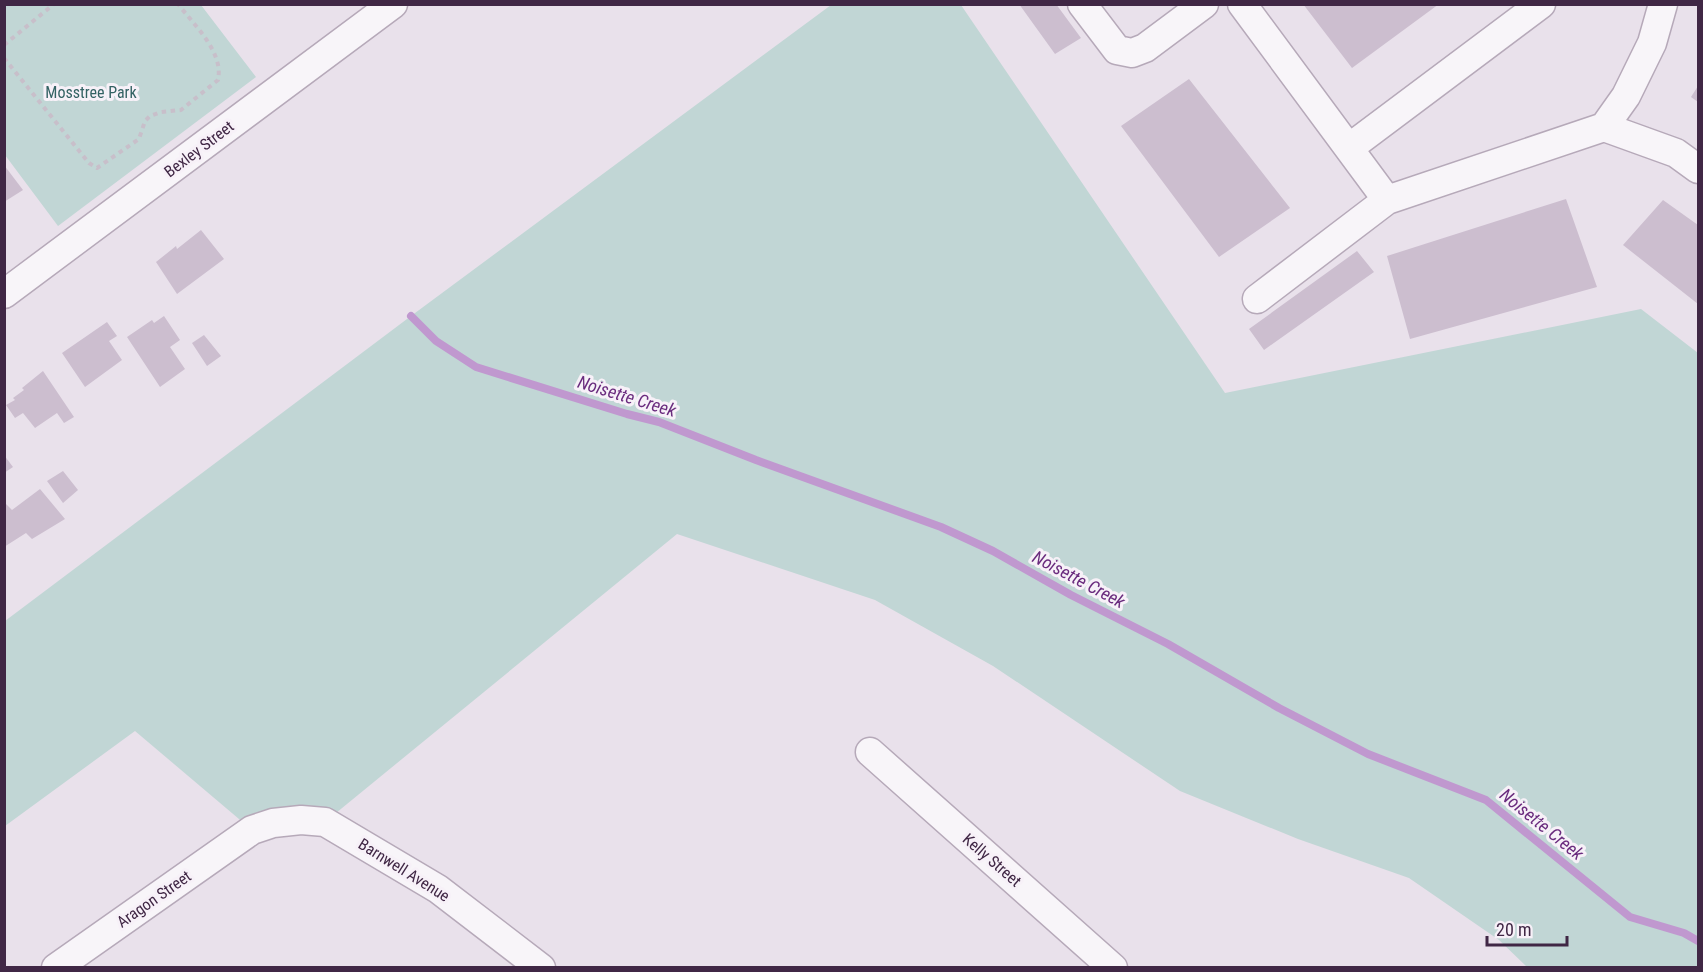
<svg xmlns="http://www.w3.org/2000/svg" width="1703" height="972" font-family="'Roboto Condensed',sans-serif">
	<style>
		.green { fill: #c1d6d5 }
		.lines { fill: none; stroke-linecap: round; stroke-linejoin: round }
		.stream { stroke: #c098cf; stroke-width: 8 }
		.building { fill: #ccbecf }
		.minor-casing { stroke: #b6a9b9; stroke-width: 31 }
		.path { stroke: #c8bfca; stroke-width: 4; stroke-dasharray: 4.5 4.5; stroke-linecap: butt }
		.minor { stroke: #f8f5f9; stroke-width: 28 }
		.labels { text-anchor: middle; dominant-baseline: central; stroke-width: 6; stroke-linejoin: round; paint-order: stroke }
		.park-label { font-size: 16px; fill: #336263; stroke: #f7f1f8 }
		.street-label { font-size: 16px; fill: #402745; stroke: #f7f1f8 }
		.water-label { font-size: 18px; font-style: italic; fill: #6a2c7e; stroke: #f7f1f8 }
	</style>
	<rect width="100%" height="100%" fill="#e9e1eb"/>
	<path class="green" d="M5,4L201,5L256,77L58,226L5,155Z
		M831,5H961L1225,393L1641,309L1698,353V967H1527L1499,940L1409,878L1298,839L1180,791L993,666L875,600L677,534L325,822L252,830L135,731L5,826V621L411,316Z"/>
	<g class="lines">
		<path class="stream" d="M411,316L436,341L476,367L627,414L659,422L756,460L941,527L993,551L1071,595L1168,644L1279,708L1368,754L1486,800L1630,917L1684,933L1698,941"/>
	</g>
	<path class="building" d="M1019,4H1056L1081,38L1055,54Z
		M1303,4H1439L1352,68Z
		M1189,79L1290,208L1219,257L1121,126Z
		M1698,86V102L1691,97Z
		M4,165L23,190L4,202Z
		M1566,199L1597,287L1410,339L1387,256Z
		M1663,200L1698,225V304L1623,245Z
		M201,230L224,259L177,294L156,262L176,246L177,249Z
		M1357,251L1374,272L1264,350L1249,329Z
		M164,316L180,340L170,347L185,369L160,387L127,337L152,320L154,323Z
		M107,322L117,336L109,341L122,360L85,387L62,353Z
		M204,335L221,356L207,366L192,343Z
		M43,371L74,417L64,423L57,413L35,428L23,413L15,418L6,405L15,400L13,398L24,390L22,388Z
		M4,455L13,467L4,473Z
		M63,471L78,490L63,503L47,481Z
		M40,489L65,519L32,539L26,533L4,547V502L12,510Z"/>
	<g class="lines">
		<g class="minor-casing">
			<path id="minor" d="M1082,4L1117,50L1132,53L1145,48L1204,4
				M1242,4L1387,200L1257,299
				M1604,127L1676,153L1698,169
				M1349,148L1541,4
				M1387,200L1604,127L1626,96L1652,43L1663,4
				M4,294L393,4
				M870,752L1113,968
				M56,968L252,830L273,823L301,820L325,822L438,889L541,968"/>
		</g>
		<path class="path" d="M4,45L54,4
			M4,58L89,163L97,168L139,139L145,121L150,116L161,112L181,110L218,80C224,52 194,25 178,4"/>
		<use href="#minor" class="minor"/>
	</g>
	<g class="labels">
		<g class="park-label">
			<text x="91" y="92">Mosstree Park</text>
		</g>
		<g class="street-label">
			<text transform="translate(199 149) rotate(-37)">Bexley Street</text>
			<text transform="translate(992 860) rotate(41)">Kelly Street</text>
			<text transform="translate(404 870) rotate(32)">Barnwell Avenue</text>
			<text transform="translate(154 899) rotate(-35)">Aragon Street</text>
		</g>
		<g class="water-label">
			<text transform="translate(627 396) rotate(17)">Noisette Creek</text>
			<text transform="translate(1079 579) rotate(28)">Noisette Creek</text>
			<text transform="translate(1542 824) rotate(39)">Noisette Creek</text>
		</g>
	</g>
	<rect width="1703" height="972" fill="none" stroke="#402745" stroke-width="12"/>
	<path d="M1487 936v9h80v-9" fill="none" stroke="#402745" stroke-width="3"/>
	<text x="1496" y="936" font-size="18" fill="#402745" stroke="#f7f1f8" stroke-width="4.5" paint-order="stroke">20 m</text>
</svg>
